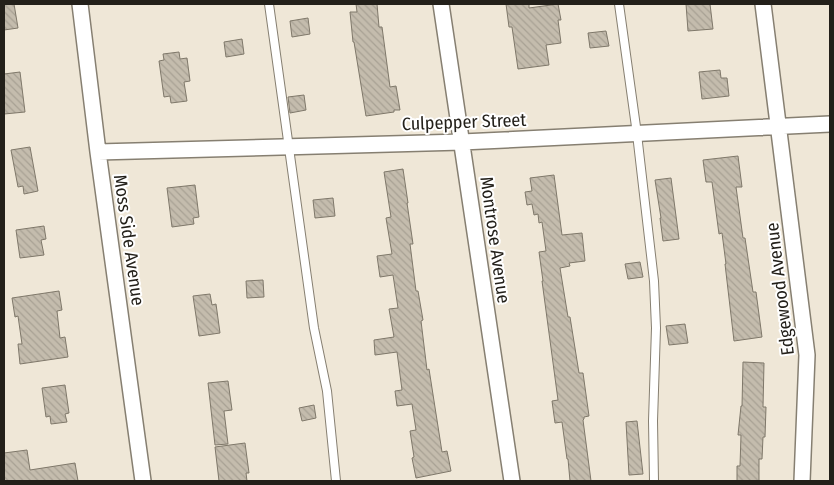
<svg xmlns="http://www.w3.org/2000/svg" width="834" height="485" font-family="'Fira Sans Condensed',sans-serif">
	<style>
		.building { fill: url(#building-back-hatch); stroke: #7f786a }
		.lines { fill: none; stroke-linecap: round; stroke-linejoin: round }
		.service-casing { stroke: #867f71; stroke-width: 10 }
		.minor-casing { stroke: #867f71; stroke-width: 18 }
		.service { stroke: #fff; stroke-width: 8 }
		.minor { stroke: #fff; stroke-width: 15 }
		.labels { text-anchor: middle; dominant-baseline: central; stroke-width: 4; stroke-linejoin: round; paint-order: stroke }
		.street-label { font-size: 18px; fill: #23201a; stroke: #fff }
	</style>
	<defs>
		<pattern id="building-back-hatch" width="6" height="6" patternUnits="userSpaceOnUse" patternTransform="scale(1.25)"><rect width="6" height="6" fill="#c4bcad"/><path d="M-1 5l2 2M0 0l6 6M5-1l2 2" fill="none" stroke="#a8a194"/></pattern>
	</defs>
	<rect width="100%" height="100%" fill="#efe7d7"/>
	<path class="building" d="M4,4H14L18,28L4,30Z
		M356,4H377L379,27H382L390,87L396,86L400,110H394V112L366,116L354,42H353L350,12H357Z
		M506,4H529V8L558,4L561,20H558L561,43L546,45L549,65L518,69L512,27H509Z
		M686,4H710L713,29L688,31Z
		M308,18L310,34L292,37L290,21Z
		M606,31L609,46L590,48L588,33Z
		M242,39L244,54L226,57L224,42Z
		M179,52L180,59L187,58L190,81L184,82L187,101L171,103L170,96L164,97L159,61L164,60L163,54Z
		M720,70L721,78H727L729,96L702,99L699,72Z
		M20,72L25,112L4,114V74Z
		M304,95L306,110L290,113L288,97Z
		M30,147L38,191L24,194L23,186L18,187L11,150Z
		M738,156L742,187H736L743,238H745L753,292H756L762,337L734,341L725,264H726L722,233L719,234L712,182H706L703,160Z
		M403,169L408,203H407L413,244H410L416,291H418L423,320L421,321L427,370L429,369L442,452L447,451L451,471L416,478L412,458L414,457L410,431L416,430L412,404L397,406L395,391L402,390L397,352L375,355L374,340L394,337L389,309L398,308L393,275L380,277L377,256L392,254L386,218L391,217L384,172Z
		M554,175L562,235L582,233L585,261L569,263L570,266L560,268L568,317H570L579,373H583L589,416L584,417V419L583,420L591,481H570L568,459H567L562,422L555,423L552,401L558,400L542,281H543L539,252L546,251L542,222L539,223L538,214L534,215L532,204L527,205L525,192L532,191L530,178Z
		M671,178L679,239L663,241L660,218H661L655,180Z
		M195,185L199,217L193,218L194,224L172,227L167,188Z
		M333,198L335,216L315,218L313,200Z
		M44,226L46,239L41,240L44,255L20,258L16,230Z
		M640,262L643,277L628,279L625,264Z
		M263,280L264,297L247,298L246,281Z
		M59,291L62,310L57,311L60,338L65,337L68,357L20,364L18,344H22L18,316L15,317L12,298Z
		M210,294L212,305L216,304L220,333L199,336L193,296Z
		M685,324L688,343L669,345L666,326Z
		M743,362L764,363L763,407H766L765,437H763L762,459H759V481H737V466H740L741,435H738L741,406H742Z
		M228,381L232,410L224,411L228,444L215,445L208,383Z
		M65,385L69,413L65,414L67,422L51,424L50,416L46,417L42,388Z
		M314,405L316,418L302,421L299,408Z
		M637,421L643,474L629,475L626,422Z
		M245,443L249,473H246L247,481H219L215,447Z
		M27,450L30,470L75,463L78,481H4V453Z"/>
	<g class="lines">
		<g class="service-casing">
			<path id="service" d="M269,4L314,328L327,391L336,481
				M619,4L637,134L654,281L656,328L653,421L654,481"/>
		</g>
		<g class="minor-casing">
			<path id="minor" d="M80,4L98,152L143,481
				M441,4L512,481
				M763,4L807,355L802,481
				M98,152L462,142L830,124"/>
		</g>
		<use href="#service" class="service"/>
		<use href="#minor" class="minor"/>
	</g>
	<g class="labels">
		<g class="street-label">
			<text transform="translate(464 122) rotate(-2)">Culpepper Street</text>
			<text transform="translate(129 240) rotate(82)">Moss Side Avenue</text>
			<text transform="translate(495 240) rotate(82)">Montrose Avenue</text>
			<text transform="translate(780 289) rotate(-97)">Edgewood Avenue</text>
		</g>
	</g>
	<rect width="834" height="485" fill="none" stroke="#23201a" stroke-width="10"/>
</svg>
